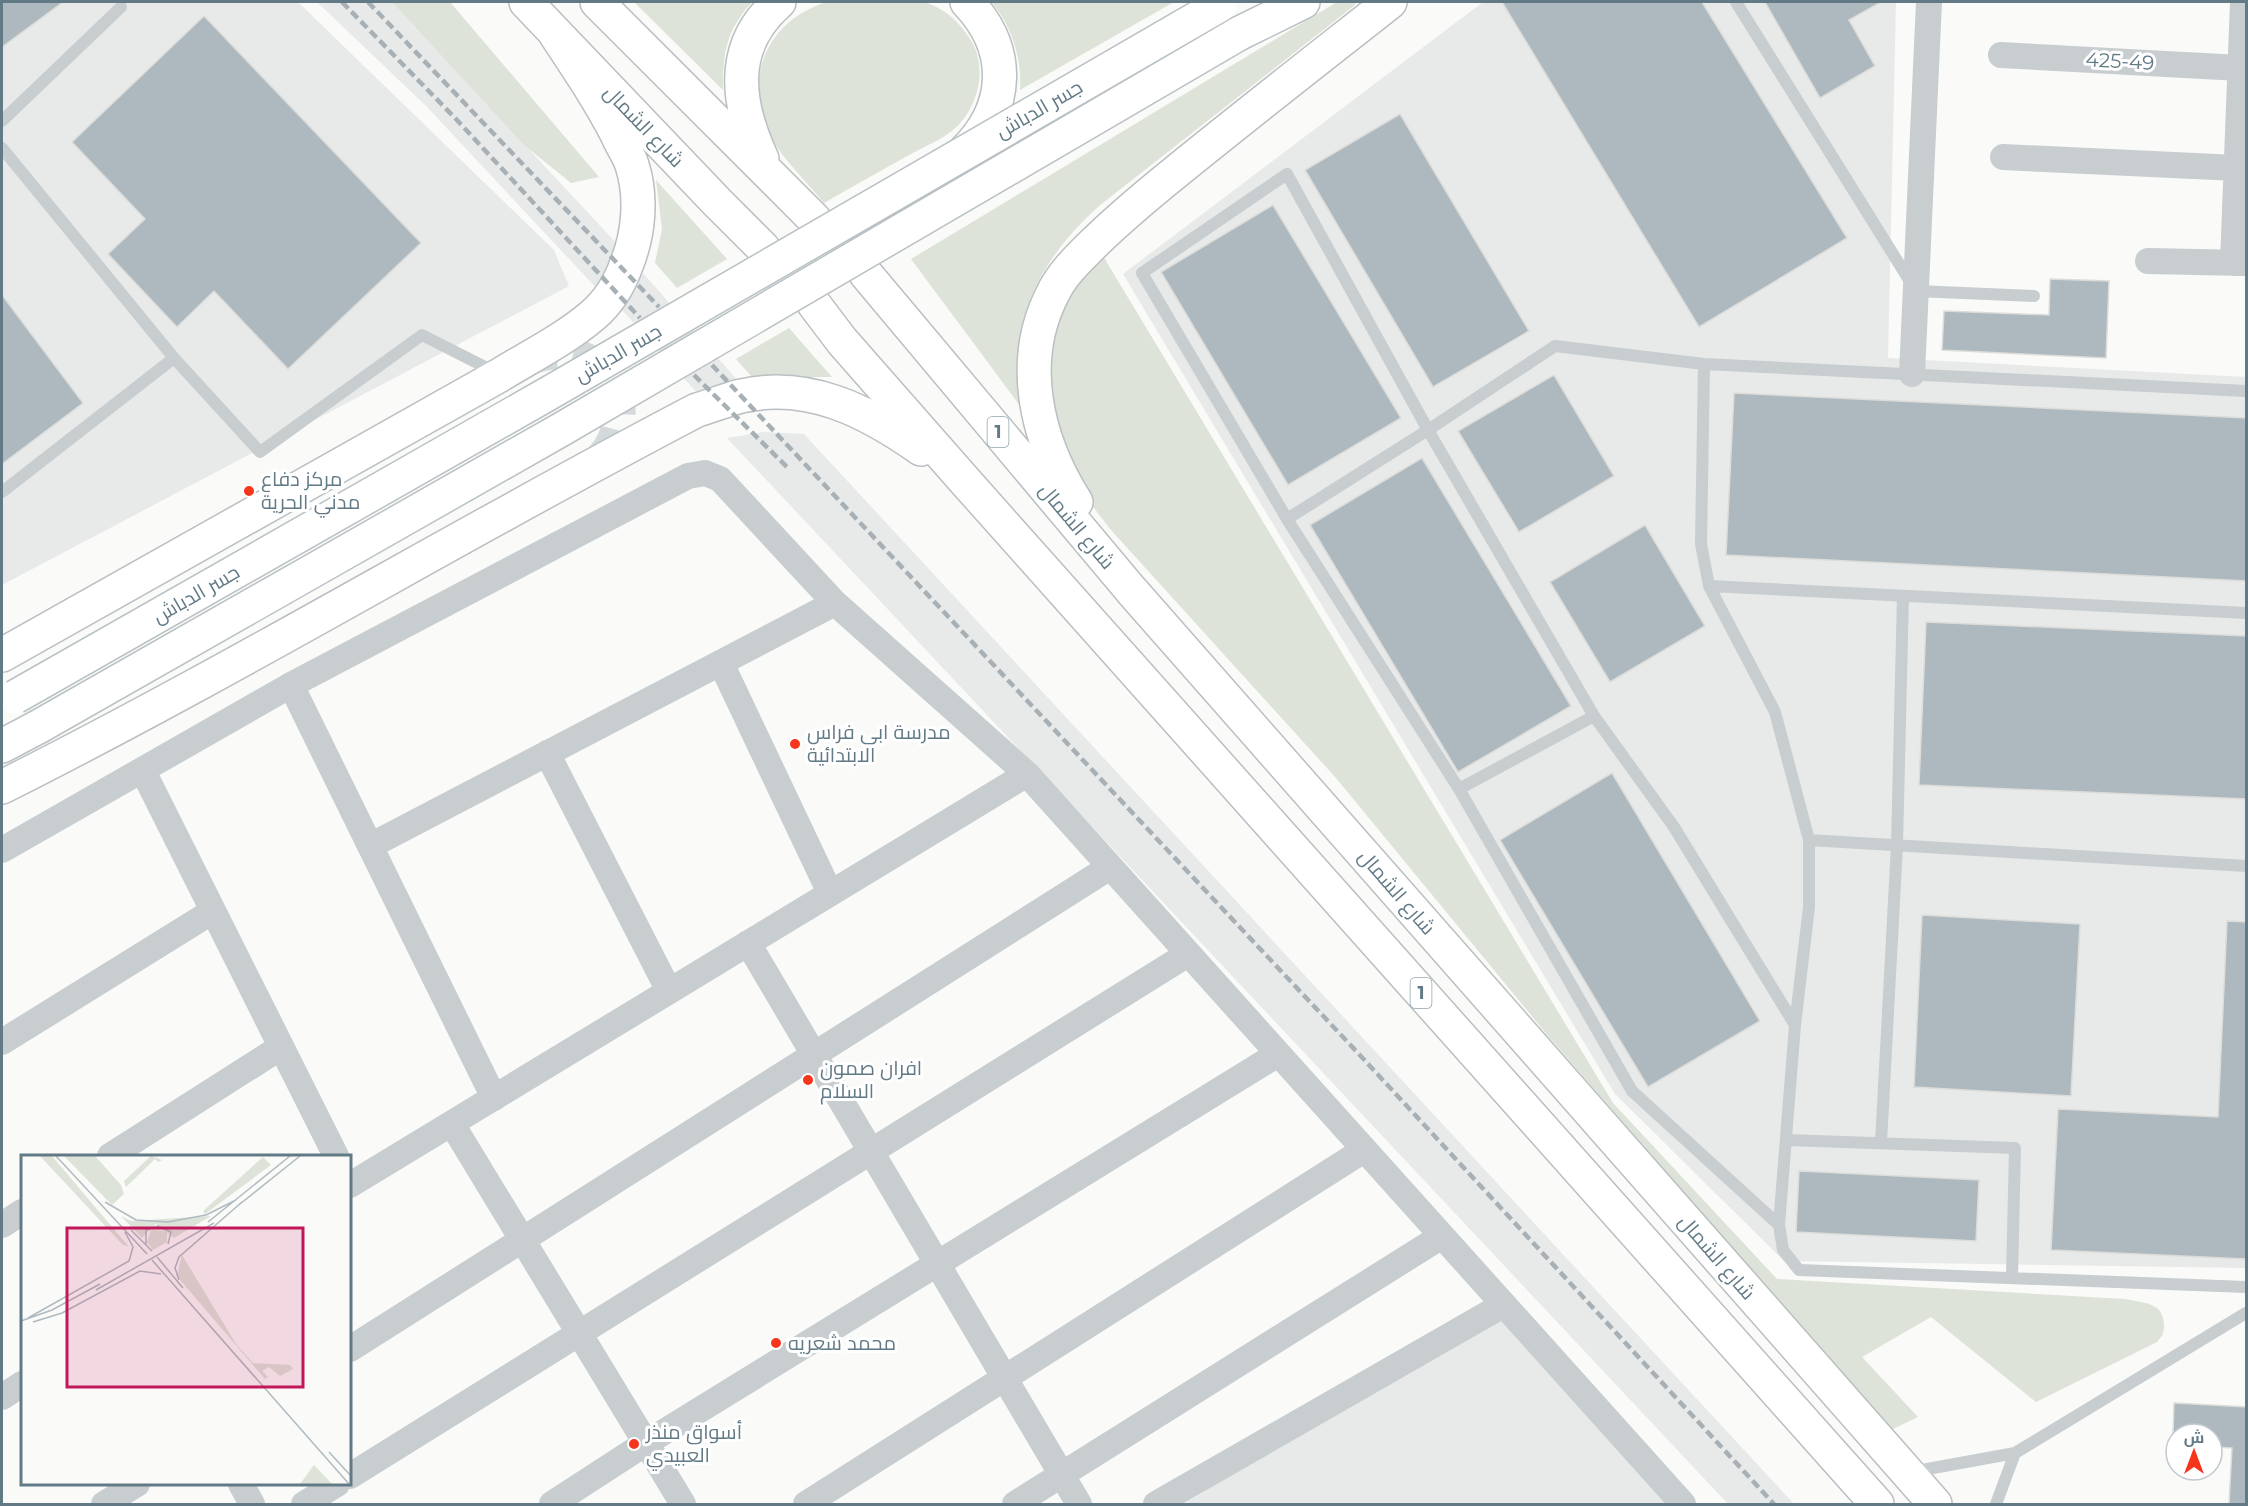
<svg xmlns="http://www.w3.org/2000/svg" width="2248" height="1506" font-family="Montserrat,Cairo,sans-serif">
	<style>
		.built { fill: #e8eae9 }
		.green { fill: #dde3d8 }
		.building { fill: #adb9be; stroke: #dcdcda; stroke-width: 1.5 }
		.lines { fill: none; stroke-linecap: round; stroke-linejoin: round }
		.trunk-tunnel { stroke: #d4dadc; stroke-width: 33; stroke-dasharray: 33 16; stroke-linecap: butt }
		.secondary-casing { stroke: #b9c1c5; stroke-width: 36 }
		.trunk-casing { stroke: #babfc2; stroke-width: 36 }
		.service { stroke: #c8cdd0; stroke-width: 12 }
		.minor { stroke: #c8cdd0; stroke-width: 26 }
		.secondary { stroke: #fff; stroke-width: 33 }
		.trunk { stroke: #fff; stroke-width: 33 }
		.rail { stroke: #a7b0b5; stroke-width: 4.5; stroke-dasharray: 9 4.5; stroke-linecap: butt }
		.secondary-bridge-casing { stroke: #b9c1c5; stroke-width: 36; stroke-linecap: butt }
		.secondary-bridge { stroke: #fff; stroke-width: 33 }
		.poi-dot { fill: #f6361c; stroke: #fff; stroke-width: 2 }
		.labels { text-anchor: middle; dominant-baseline: central; stroke-width: 6; stroke-linejoin: round; paint-order: stroke }
		.shield { fill: #fff; stroke: #91a2aa; stroke-width: 1.5 }
		.shield-label { font-size: 18px; font-weight: bold; fill: #627a86 }
		.street-label { font-size: 20px; fill: #627a86; stroke: #fff }
		.poi-label { font-size: 20px; fill: #627a86; stroke: #fff; text-anchor: start }
		.inset-road { fill: none; stroke: #afbbc0; stroke-width: 1.5 }
		.view { fill: #c2185b; fill-opacity: 0.15; stroke: #c2185b; stroke-width: 3 }
		.inset-edge { fill: none; stroke: #627a86; stroke-width: 3 }
	</style>
	<rect width="100%" height="100%" fill="#fafaf8"/>
	<path class="built" d="M2,2H298L554,250L569,286L2,585Z
		M317,2H392L619,246L600,292L426,106Z
		M1483,2H1896L1888,358L2246,377V1268L1784,1261L1615,1094L1123,274Z
		M643,273L739,382L699,395L622,310Z
		M763,432L804,434L1794,1504H1728L727,438Z
		M1503,1305L1683,1504H1184Z"/>
	<path class="green" d="M392,2H450L599,177L571,183L524,145Z
		M634,2H752C726,31 723,52 723,90Z
		M827,2H924C947,9 963,25 974,46C987,74 976,111 953,130C942,139 926,146 913,153C883,169 854,186 824,203C807,182 777,153 767,130C743,74 770,19 827,2Z
		M991,2H1174L1020,90C1022,59 1012,25 991,2Z
		M1337,2H1356L1355,5L1099,206C1055,246 1021,294 1018,356C1017,373 1021,390 1021,407L911,259Z
		M656,180L727,259L677,288L655,263L662,229Z
		M1103,256L1613,1103L1777,1279L2125,1299C2143,1303 2164,1302 2164,1325C2164,1333 2163,1335 2157,1342L2036,1402L1931,1317L1862,1357L1918,1417L1891,1430L1549,1037L1336,778L1111,530L1087,499L1052,421L1050,340L1073,285Z
		M789,328L832,377H752L736,359Z"/>
	<path class="building" d="M2,2H63L2,47Z
		M1502,2H1702L1847,238L1699,327Z
		M1765,2H1881L1849,20L1875,66L1820,98Z
		M204,16L421,243L288,369L214,291L177,327L108,254L145,219L72,142Z
		M1400,114L1529,331L1433,387L1305,170Z
		M1273,205L1401,418L1288,485L1161,272Z
		M2050,279L2109,281L2106,358L1942,350L1944,311L2049,315Z
		M2,295L83,403L2,464Z
		M1554,375L1614,476L1519,532L1458,431Z
		M1734,393L2247,418V581L1726,555Z
		M1422,458L1571,706L1458,772L1310,525Z
		M1645,525L1705,626L1610,682L1550,582Z
		M1926,622L2247,636V799L1919,785Z
		M1612,773L1760,1021L1648,1087L1500,840Z
		M1922,915L2080,924L2071,1096L1914,1087Z
		M2227,921L2247,922V1259L2051,1250L2058,1109L2218,1117Z
		M1799,1171L1979,1180L1976,1241L1796,1232Z
		M2174,1403L2247,1407V1504H2229L2232,1448L2212,1447V1434H2173Z"/>
	<g class="lines">
		<path class="trunk-tunnel" d="M525,360C542,354 558,350 575,355C629,370 633,439 590,468"/>
		<g class="secondary-casing">
			<path id="secondary" d="M1240,33L1303,2
				M2,746L38,727"/>
		</g>
		<g class="trunk-casing">
			<path id="trunk" d="M526,2L717,202L763,248
				M597,2L814,219
				M963,153C1010,108 1012,49 967,2
				M762,159C736,103 728,46 779,2
				M866,274L1131,590L1935,1504
				M814,304L842,341L965,481L1877,1504
				M1076,502C1036,439 1017,360 1054,291C1062,275 1075,262 1088,249C1116,221 1146,196 1177,171C1247,114 1319,58 1390,2
				M2,655L500,375C531,356 565,339 592,316C609,302 620,283 627,263C639,233 642,196 632,165C629,155 622,146 618,136C600,101 578,68 556,35
				M2,787C237,669 463,532 697,410C711,406 726,400 741,396C809,381 867,411 921,449"/>
		</g>
		<path class="service" d="M1736,2L1916,291L2034,296
			M2,121L121,7
			M2,148L174,358L260,452L422,335L497,373
			M1704,364L1701,544L1709,586L1775,712L1809,840V907L1795,1025L1779,1225L1632,1091L1459,789L1287,519L1142,273L1287,174L1428,430L1594,716L1674,827L1795,1025
			M2,492L174,358
			M1287,519L1428,430L1555,346L1704,364L2246,391
			M1709,586L2246,613
			M1459,789L1594,716
			M1809,840L2246,866
			M1787,1140L2015,1148L2012,1278
			M1881,1143L1897,845L1903,596
			M1779,1225L1783,1250L1799,1270L2246,1287
			M1911,1472L2015,1453L2246,1313
			M1996,1504L2015,1453"/>
		<path class="minor" d="M2001,55L2240,68
			M2003,157L2237,168
			M2148,261L2246,263
			M2233,263L2243,2
			M1912,374L1929,2
			M721,663L830,893
			M291,685L494,1098
			M547,753L669,991
			M143,771L336,1156
			M370,846L835,603
			M2,850L291,685L688,476L705,473L720,479L835,603L1027,774L1683,1504
			M748,943L1079,1504
			M2,1042L213,911
			M452,1124L683,1504
			M110,1156L281,1047
			M350,1185L1027,774
			M2,1225L22,1212
			M350,1349L1110,867
			M2,1397L22,1384
			M350,1476L1188,954
			M241,1484L252,1504
			M104,1504L137,1484
			M304,1504L337,1484
			M552,1504L646,1443L1278,1054
			M806,1504L1364,1150
			M1015,1504L1442,1236
			M1156,1504L1503,1305"/>
		<use href="#secondary" class="secondary"/>
		<use href="#trunk" class="trunk"/>
		<path class="rail" d="M342,2L456,119L640,318
			M368,2L659,307
			M712,365L1357,1052L1774,1504
			M694,375L787,467"/>
		<g class="secondary-bridge-casing">
			<path id="secondary-bridge" d="M15,697L544,396L1220,5
				M38,727L562,429L1240,33"/>
		</g>
		<use href="#secondary-bridge" class="secondary-bridge"/>
	</g>
	<g class="poi-dot">
		<circle cx="249" cy="491" r="6"/>
		<circle cx="795" cy="744" r="6"/>
		<circle cx="808" cy="1080" r="6"/>
		<circle cx="776" cy="1343" r="6"/>
		<circle cx="634" cy="1444" r="6"/>
	</g>
	<g class="labels">
		<g class="shield">
			<rect x="987.5" y="417" width="21" height="30" rx="4.5"/>
			<rect x="1410.5" y="978" width="21" height="30" rx="4.5"/>
		</g>
		<g class="shield-label">
			<text x="998" y="432">1</text>
			<text x="1421" y="993">1</text>
		</g>
		<g class="street-label">
			<text transform="translate(2120 61) rotate(3)">425-49</text>
			<text transform="translate(1039 109) rotate(-30)">جسر الدباش</text>
			<text transform="translate(644 126) rotate(46)">شارع الشمال</text>
			<text transform="translate(618 353) rotate(-30)">جسر الدباش</text>
			<text transform="translate(1077 526) rotate(50)">شارع الشمال</text>
			<text transform="translate(196 594) rotate(-30)">جسر الدباش</text>
			<text transform="translate(1397 892) rotate(49)">شارع الشمال</text>
			<text transform="translate(1717 1257) rotate(49)">شارع الشمال</text>
		</g>
		<g class="poi-label">
			<text x="261" y="479">مركز دفاع<tspan x="261" dy="23">مدني الحرية</tspan></text>
			<text x="807" y="732">مدرسة ابي فراس<tspan x="807" dy="23">الابتدائية</tspan></text>
			<text x="820" y="1068">افران صمون<tspan x="820" dy="23">السلام</tspan></text>
			<text x="788" y="1343">محمد شعريه</text>
			<text x="646" y="1432">أسواق منذر<tspan x="646" dy="23">العبيدي</tspan></text>
		</g>
	</g>
	<g transform="translate(21 1155)">
		<rect width="330" height="330" fill="#fafaf8"/>
		<path d="M19,1H31L108,92L101,89ZM43,1H74L100,30L103,39L91,50ZM130,1L141,5L137,7L134,4L105,32L103,26ZM242,2L250,10L184,59L182,56ZM100,61L110,66L190,61L153,83L135,69L121,83ZM130,75L146,76V87L132,95L126,87ZM161,100L215,189L232,208L269,210L272,214L259,221L248,212L241,216L247,222L244,224L160,126L156,120ZM293,310L311,329H279Z" fill="#dde3d8"/>
		<path class="inset-road" d="M35,1L126,99M84,47L115,65L147,67L185,60L215,45M219,49L279,1M187,67L269,1M110,75L131,96M125,90V75L137,71L150,77L147,89M136,102L162,133M131,105L328,329M158,125L154,113L158,102L221,47M75,135L193,68M7,163L108,106L112,92L104,77M0,166L31,155L79,129M12,167L41,158L119,116L140,119M308,297L330,321"/>
		<path class="view" d="M46,73H282V232H46Z"/>
		<rect width="330" height="330" class="inset-edge"/>
	</g>
	<rect width="2248" height="1506" fill="none" stroke="#627a86" stroke-width="6"/>
	<g transform="translate(2194 1452)"><circle r="28" fill="#ffffff" stroke="#c0cacf" stroke-width="1.5"/>
	<path d="M0-4.5L10 22L0 15L-10 22Z" fill="#f6361c"/>
	<text y="-9" font-size="16" font-weight="bold" text-anchor="middle" fill="#627a86">ش</text>
	</g>
</svg>
